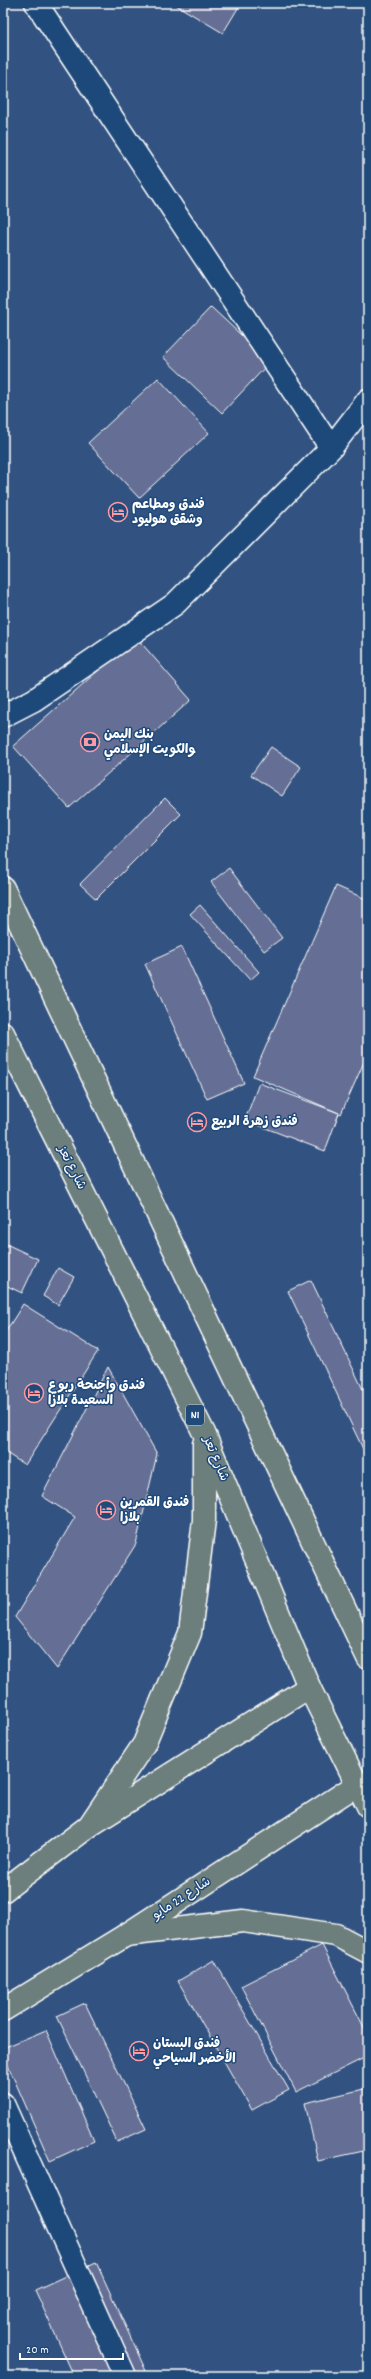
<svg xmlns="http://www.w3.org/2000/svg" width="371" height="2379" font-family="Dekko,'Playpen Sans Arabic',sans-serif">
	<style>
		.building { fill: #656e94; stroke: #fff }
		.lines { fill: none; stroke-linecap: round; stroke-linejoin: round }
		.minor-casing { stroke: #fff; stroke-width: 25 }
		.major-casing { stroke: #fff; stroke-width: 25 }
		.highway-casing { stroke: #fff; stroke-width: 25 }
		.minor { stroke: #1f4a7a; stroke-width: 22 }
		.major { stroke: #6c7f7c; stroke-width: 22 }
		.highway { stroke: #6c7f7c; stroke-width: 22 }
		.labels { text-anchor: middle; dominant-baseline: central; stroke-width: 3; stroke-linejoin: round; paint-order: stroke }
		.shield { fill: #1f4a7a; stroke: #bcc9d7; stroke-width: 1 }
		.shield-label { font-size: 12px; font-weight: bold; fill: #fff }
		.poi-label { font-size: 13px; font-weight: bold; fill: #fff; stroke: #1f4a7a; text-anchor: start }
		.street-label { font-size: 13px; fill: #fff; stroke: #1f4a7a }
	</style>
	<rect width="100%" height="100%" fill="#325381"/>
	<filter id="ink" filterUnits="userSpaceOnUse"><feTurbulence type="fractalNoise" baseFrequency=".025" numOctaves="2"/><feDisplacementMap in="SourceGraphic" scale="8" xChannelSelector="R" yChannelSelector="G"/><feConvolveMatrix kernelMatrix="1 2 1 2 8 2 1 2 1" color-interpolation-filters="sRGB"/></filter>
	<g filter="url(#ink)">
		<path class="building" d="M173,3H241L223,33Z
			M211,307L270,362L222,413L163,357Z
			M158,378L209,433L139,498L88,443Z
			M136,637L191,700L69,808L13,746Z
			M271,747L301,767L282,796L251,775Z
			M165,798L181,814L96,899L80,884Z
			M229,868L282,938L264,951L211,882Z
			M336,886L368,900V1053L341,1114L253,1076Z
			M200,905L259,972L250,980L190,914Z
			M182,947L244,1083L207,1099L145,964Z
			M259,1083L339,1113L325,1151L245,1120Z
			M4,1243L38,1259L22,1293L3,1284Z
			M58,1268L74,1277L58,1305L43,1296Z
			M311,1280L368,1400V1446L363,1449L288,1291Z
			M23,1304L98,1351L25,1465L3,1451V1336Z
			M108,1367L157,1454L136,1544L57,1669L15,1617L75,1517L42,1496Z
			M322,1945L368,2035V2056L296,2092L241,1986Z
			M214,1960L289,2090L252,2110L178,1981Z
			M85,2003L146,2129L117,2142L57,2016Z
			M46,2030L94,2141L50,2161L3,2054V2048Z
			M368,2088V2150L318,2161L305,2103Z
			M96,2262L146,2371L136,2376H74L35,2290Z
			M3,2349L7,2376H3Z"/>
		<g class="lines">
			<g class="minor-casing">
				<path id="minor" d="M36,3L331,448
					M3,716L34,700L175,604L331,448L368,400
					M3,2104L125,2376"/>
			</g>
			<g class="major-casing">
				<path id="major" d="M3,1891L89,1826L309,1687
					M3,2010L126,1935L358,1784"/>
			</g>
			<g class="highway-casing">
				<path id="highway" d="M3,888L368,1658
					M3,1033L204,1433L309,1687L368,1806
					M89,1826L144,1744L190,1633L204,1520V1444
					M126,1935L243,1921L336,1935L368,1952"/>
			</g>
			<use href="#minor" class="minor"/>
			<use href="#major" class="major"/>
			<use href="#highway" class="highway"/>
		</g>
	</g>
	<defs>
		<g id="hotel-ring" transform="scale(1)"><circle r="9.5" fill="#1f4a7a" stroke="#ff9aa2" stroke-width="1.5"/><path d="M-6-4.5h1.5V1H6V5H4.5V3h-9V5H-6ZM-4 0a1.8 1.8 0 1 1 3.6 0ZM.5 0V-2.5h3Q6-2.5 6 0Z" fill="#ff9aa2"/></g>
		<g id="bank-ring" transform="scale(1)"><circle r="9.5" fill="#1f4a7a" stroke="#ff9aa2" stroke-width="1.5"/><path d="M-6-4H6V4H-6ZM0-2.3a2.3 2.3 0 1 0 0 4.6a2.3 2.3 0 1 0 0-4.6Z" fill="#ff9aa2"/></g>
	</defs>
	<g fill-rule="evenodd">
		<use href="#hotel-ring" x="118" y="512"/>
		<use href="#bank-ring" x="90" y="742"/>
		<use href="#hotel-ring" x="197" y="1122"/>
		<use href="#hotel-ring" x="34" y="1393"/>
		<use href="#hotel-ring" x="106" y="1510"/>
		<use href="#hotel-ring" x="139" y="2051"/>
	</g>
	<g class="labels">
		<rect class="shield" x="186" y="1405" width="18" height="20" rx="3"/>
		<g class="shield-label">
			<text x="195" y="1415">N1</text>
		</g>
		<g class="poi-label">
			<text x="132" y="505">فندق ومطاعم<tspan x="132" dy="15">وشقق هوليود</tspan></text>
			<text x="104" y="735">بنك اليمن<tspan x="104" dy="15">والكويت الإسلامي</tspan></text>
			<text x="211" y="1122">فندق زهرة الربيع</text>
			<text x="48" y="1386">فندق وأجنحة ربوع<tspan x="48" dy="15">السعيدة بلازا</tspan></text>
			<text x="120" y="1503">فندق القمرين<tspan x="120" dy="15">بلازا</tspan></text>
			<text x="153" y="2044">فندق البستان<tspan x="153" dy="15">الأخضر السياحي</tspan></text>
		</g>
		<g class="street-label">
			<text transform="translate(71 1168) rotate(63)">شارع تعز</text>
			<text transform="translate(215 1459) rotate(67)">شارع تعز</text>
			<text transform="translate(182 1899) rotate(-33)">شارع 22 مايو</text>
		</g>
	</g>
	<rect width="371" height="2379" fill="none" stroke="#1f4a7a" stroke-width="16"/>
	<rect x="8" y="8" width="355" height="2363" fill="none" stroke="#fff" stroke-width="1.5" filter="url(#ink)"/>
	<path d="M20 2353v6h103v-6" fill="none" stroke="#ffffff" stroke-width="2"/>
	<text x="26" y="2353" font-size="12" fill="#ffffff" stroke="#1f4a7a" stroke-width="3" paint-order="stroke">20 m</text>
</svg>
